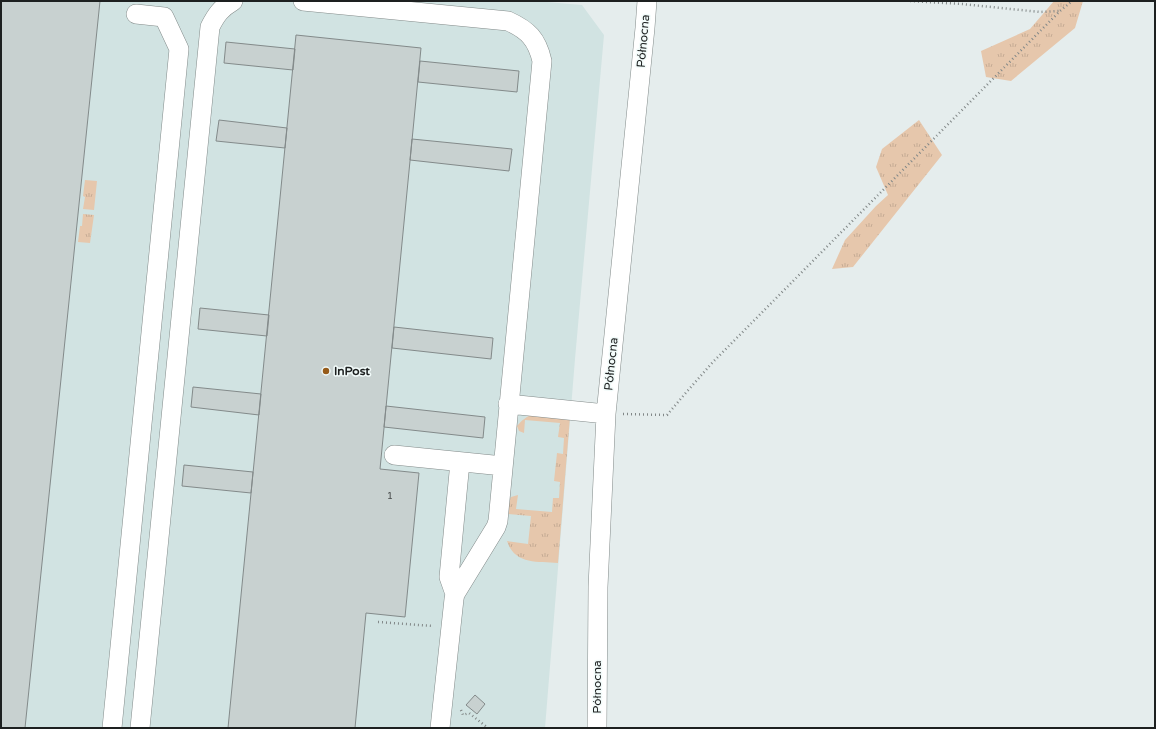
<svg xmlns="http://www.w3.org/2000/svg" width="1156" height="729" font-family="'Varela Round',sans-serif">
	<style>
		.built { fill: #d1e3e2 }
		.grass { fill: url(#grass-tufts) }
		.building { fill: #c8d1d0; stroke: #838a8a }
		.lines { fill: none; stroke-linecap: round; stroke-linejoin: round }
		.minor-casing { stroke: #828a89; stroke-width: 20 }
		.path { stroke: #818787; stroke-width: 2.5; stroke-dasharray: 1 3; stroke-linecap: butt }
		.minor { stroke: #fff; stroke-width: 19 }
		.poi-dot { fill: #965b1a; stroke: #f2fbfa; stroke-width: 1.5 }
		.labels { text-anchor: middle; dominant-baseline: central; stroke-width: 3; stroke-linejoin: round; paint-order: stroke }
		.number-label { font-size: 10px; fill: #484c4c }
		.street-label { font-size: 12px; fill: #1d2020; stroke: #f2fbfa }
		.poi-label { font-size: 12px; font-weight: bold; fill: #1d2020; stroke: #f2fbfa; text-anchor: start }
	</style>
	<defs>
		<pattern id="grass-tufts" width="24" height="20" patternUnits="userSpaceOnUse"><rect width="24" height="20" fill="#e6c7ac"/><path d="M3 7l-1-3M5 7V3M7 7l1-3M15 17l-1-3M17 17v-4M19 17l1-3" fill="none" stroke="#c5ab94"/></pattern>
	</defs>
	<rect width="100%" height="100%" fill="#e5eded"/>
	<path class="built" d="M1,1H535L582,5L604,35L575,359L545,728H1Z"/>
	<path class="grass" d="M1054,1H1083L1075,28L1011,81L986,77L981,51L1030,29Z
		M919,120L942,155L853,267L832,269L845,240L876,206L888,195L876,167L882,149Z
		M85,180L97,181L94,210L83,209L85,197L83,196Z
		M83,214L94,215L90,243L78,242L80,226H82Z
		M533,414L570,417L558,563C537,561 515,565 507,541L528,544L531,516L508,514L509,501L511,497L518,495L516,509L552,512L553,498H559L560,482L554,481L557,453L563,454L564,438L558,437L560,423L525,420L524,433L519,431L517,426C522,420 526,417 533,414Z"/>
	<path class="building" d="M1,1H100L25,728H1Z
		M296,35L421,48L380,469L419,473L405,617L366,613L355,728H228Z
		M226,42L295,49L293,70L224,63Z
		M420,61L519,71L517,92L418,82Z
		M219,120L287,128L285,148L216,141Z
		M412,139L512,149L509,171L410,160Z
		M200,308L269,315L267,336L198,329Z
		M394,327L493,338L491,359L392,348Z
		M193,387L261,394L259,415L191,407Z
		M386,406L485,417L483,438L384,427Z
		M184,465L253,472L251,493L182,486Z
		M475,695L485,704L477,714L466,705Z"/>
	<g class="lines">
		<g class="minor-casing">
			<path id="minor" d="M303,1L508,21C528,30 537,39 542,61L498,521L496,527L455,594L454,599L440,728
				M508,404L606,414
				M394,455L503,466
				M455,594L449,577L460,462
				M112,728L179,49L164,17L136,14
				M140,728L210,27C216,15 221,8 233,1
				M597,728L598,587L606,414L645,28L647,1"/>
		</g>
		<path class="path" d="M910,1L962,4L1040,12L1059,11
			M623,414L667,415L684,395L712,363L1060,11L1072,1
			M378,622L433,626
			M461,710L463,715L469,713L488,728"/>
		<use href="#minor" class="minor"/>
	</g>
	<circle class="poi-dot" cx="326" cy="371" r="4"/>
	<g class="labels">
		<g class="number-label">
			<text x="390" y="496">1</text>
		</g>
		<g class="street-label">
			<text transform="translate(643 41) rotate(-85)">Północna</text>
			<text transform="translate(611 364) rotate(-84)">Północna</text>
			<text transform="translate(597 687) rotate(-90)">Północna</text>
		</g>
		<g class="poi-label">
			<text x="334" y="371">InPost</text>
		</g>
	</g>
	<rect width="1156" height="729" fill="none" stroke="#1d2020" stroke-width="4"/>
</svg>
